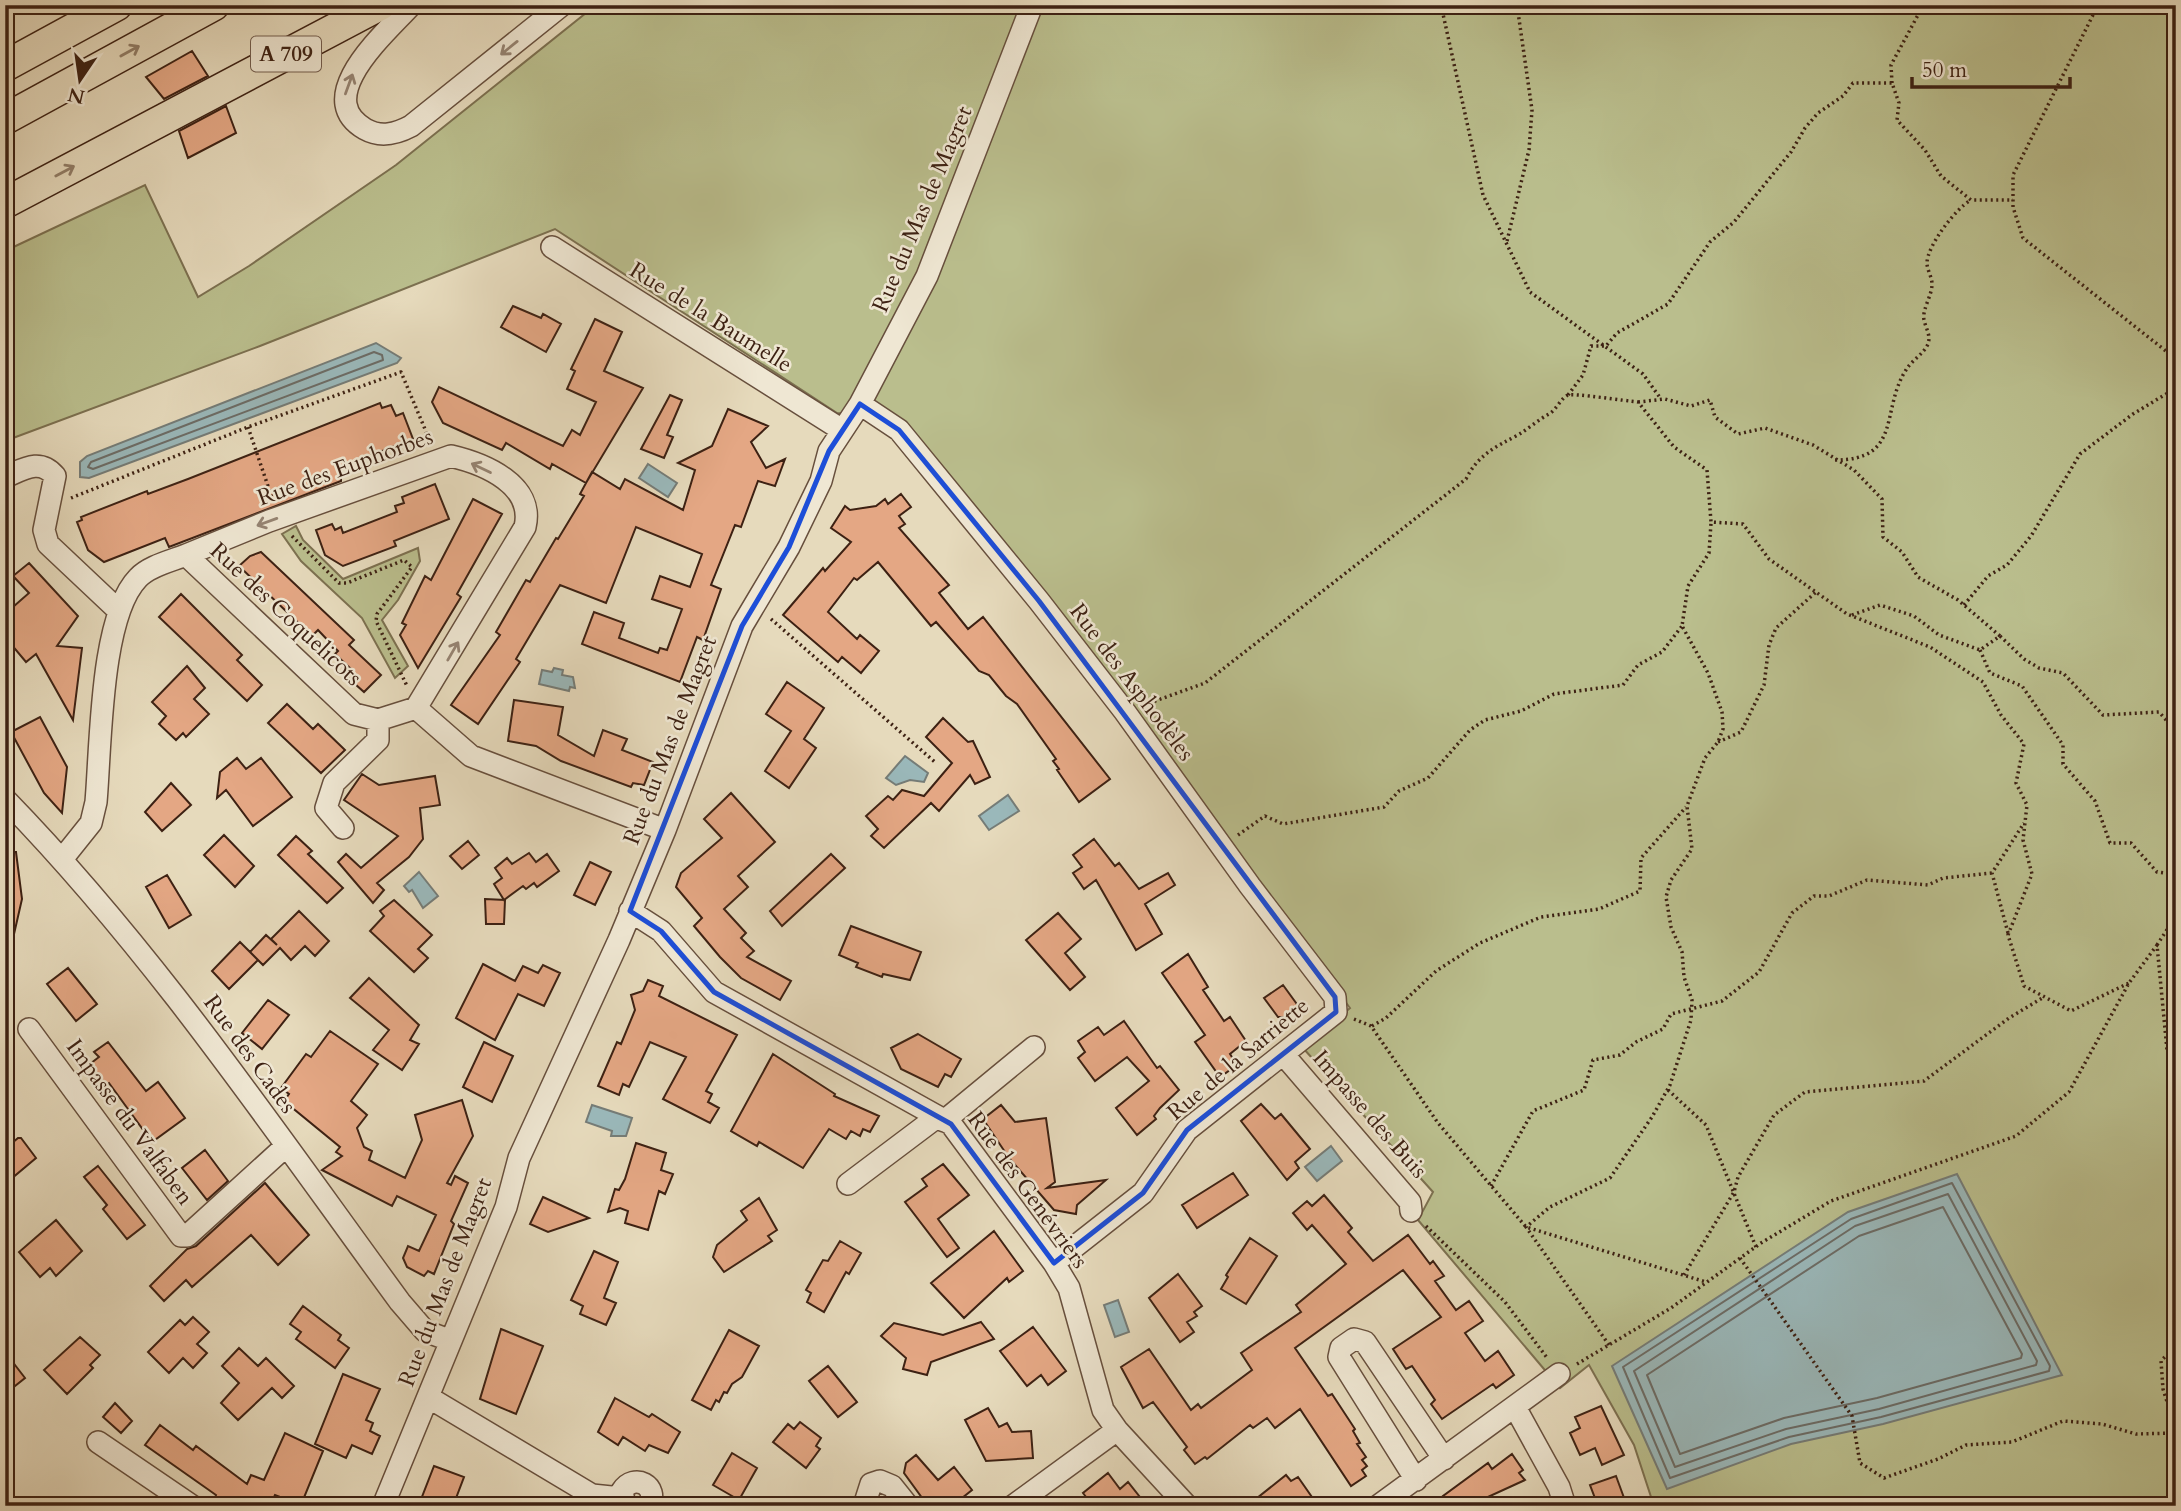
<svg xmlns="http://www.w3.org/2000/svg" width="2181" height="1511" font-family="Cardo,serif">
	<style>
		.green { fill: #babe8d; stroke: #7c7050; stroke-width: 2 }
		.water { fill: #9ab8ba; stroke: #757c77; stroke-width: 2 }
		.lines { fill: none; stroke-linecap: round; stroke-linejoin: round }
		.shore { stroke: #6c6c66; stroke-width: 2 }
		.building { fill: #e4a784; stroke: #3d2113; stroke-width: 2 }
		.minor-casing { stroke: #674f3d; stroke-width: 24 }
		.highway-casing { stroke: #3d2113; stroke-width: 33 }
		.path { stroke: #3d2113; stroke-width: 3.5; stroke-dasharray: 2 3.5; stroke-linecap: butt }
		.minor { stroke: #efe7d3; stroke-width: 21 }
		.highway { stroke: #e6dabc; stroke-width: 30 }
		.oneway { stroke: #968473 }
		.oneway2 { stroke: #927e68 }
		.marked { fill: none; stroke: #1d4ed8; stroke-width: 5; stroke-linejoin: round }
		.labels { text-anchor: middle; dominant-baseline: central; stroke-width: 5; stroke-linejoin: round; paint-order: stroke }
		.shield { fill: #efe7d3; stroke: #725c4d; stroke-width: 2 }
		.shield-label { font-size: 21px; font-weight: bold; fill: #3d2113 }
		.street-label { font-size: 23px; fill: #3d2113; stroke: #efe7d3 }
	</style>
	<rect width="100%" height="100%" fill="#e6dabc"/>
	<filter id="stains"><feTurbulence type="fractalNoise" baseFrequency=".00286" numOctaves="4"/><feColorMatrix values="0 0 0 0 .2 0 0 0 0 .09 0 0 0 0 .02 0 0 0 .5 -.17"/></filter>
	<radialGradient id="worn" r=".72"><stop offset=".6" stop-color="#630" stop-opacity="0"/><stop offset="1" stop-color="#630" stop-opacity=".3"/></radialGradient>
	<path class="green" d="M596,5H2176V1506H1654L1634,1445L1589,1365L1560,1388L1418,1220L1433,1192L1303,1048L1350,1008L1078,639L895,416L837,413L555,229L260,346L5,441V251L145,185L198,297L249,266L396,165Z
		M296,526L303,540L343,579L418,548L420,561L398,600L382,620L408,666L395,678L362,618L301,561L282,534Z"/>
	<path class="water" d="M376,343L401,358L397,363L89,478L80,477V462L87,456Z
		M648,464L677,483L668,497L639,478Z
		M554,668L563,670L562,675L573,677L575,688L570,687L569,691L539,684L542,670L552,672Z
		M905,756L928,773L924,782L910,780L896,785L886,778Z
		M1008,795L1019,811L989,830L979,816Z
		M419,872L438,896L423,908L412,890L409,892L404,886Z
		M592,1105L632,1118L626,1136H611L612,1131L586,1122Z
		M1331,1146L1342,1161L1317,1181L1305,1167Z
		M1957,1174L2062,1375L1883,1424L1791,1444L1667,1489L1612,1366L1848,1212Z
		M1118,1300L1129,1332L1115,1337L1104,1305Z"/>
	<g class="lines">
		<path class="shore" d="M374,352L382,355L383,360L93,469L88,467L91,462Z
			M1952,1183L2050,1366L2049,1371L1881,1417L1789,1437L1670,1478L1623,1367L1851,1219Z
			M1948,1194L2037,1361L2036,1365L1879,1409L1786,1429L1675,1467L1634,1371L1855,1226Z
			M1943,1207L2022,1354L2021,1358L1877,1398L1784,1418L1680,1454L1647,1375L1859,1236Z"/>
	</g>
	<path class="building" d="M192,51L208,76L164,99L146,77Z
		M226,106L236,133L188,158L179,131Z
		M513,306L541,318L543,314L561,324L546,352L501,327Z
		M595,319L622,332L604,371L643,388L586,483L552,464L550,469L506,443L502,450L443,423L432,402L439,387L563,446L572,430L580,435L596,402L567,389L575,371L571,369Z
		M670,395L682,400L667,435L673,437L664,458L641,449Z
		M380,403L382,408L391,405L396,416L403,413L413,439L341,467V481L169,547L165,538L104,562L88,550L77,522L82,520L81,517L147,491L148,494L188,479Z
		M728,409L768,426L751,442L766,468L785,459L775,486L758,481L741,527L735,525L711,585L721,589L703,640L697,637L680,682L582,644L594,612L624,623L619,638L658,653L660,648L667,650L682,609L652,599L660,576L690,587L702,554L636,527L606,603L560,585L516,659L520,662L478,724L451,705L500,635L496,632L526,580L530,582L556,538L558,539L584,496L580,494L592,472L620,489L625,479L683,510L695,470L678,463L712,446Z
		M435,484L449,519L394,541L396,546L343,566L325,555L316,530L332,524L335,530L341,527L343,533L397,512L395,506L404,503L402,497Z
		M901,494L911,507L899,516L905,524L899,528L949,585L939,593L968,629L983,617L1110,779L1079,802L1057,770L1059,769L1053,761L1056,759L1017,704L1006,696L989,675L979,671L936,622L931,626L878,562L857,580L854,578L828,612L857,639L860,635L879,651L861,673L842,657L838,662L783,615L823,568L825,571L851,542L831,528L845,506L850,510L876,506L885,499L888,504Z
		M473,499L502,514L457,594L461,597L418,668L400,635L406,625L402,623L425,576L431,580Z
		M261,552L354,640L349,645L381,675L364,692L345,675L351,669L335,654L338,651L318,630L312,636L239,566L250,556Z
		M29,563L78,616L57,646L82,648L73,720L36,654L26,662L5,637V614L29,593L13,576Z
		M181,594L242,655L237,660L262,685L247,701L159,617Z
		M187,666L205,688L194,699L209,714L186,737L183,733L176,740L159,724L166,716L152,702Z
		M787,682L824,708L804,739L816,748L789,788L765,771L791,731L766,714Z
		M514,700L563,707L558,735L594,756L603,730L627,739L622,750L653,762L644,785L633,783L631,787L561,761L536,746L508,741Z
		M287,704L313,729L318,724L345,750L321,773L268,723Z
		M40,717L67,767L62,813L44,793L11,732Z
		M943,718L968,742L973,741L990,777L975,784L970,775L939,811L931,803L884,848L871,836L878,829L866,816L888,796L893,800L902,790L924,796L952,763L926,737Z
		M237,758L246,769L261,758L292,797L253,826L226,790L217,798L220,772Z
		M362,774L379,785L435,776L440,805L420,808L423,839L409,857L377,883L384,890L373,903L338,862L346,854L361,868L398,836L344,800Z
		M171,783L191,805L162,831L145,812Z
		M731,793L775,842L738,876L748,887L724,909L746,933L741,938L754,951L747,957L791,981L780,1000L741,978L720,957L694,926L702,918L676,887L681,873L722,838L704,819Z
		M224,835L254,866L235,887L204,855Z
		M296,836L312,851L308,854L343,888L327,903L278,855Z
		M1094,839L1115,866L1119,863L1139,889L1168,873L1175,885L1145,904L1162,934L1136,950L1096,880L1084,889L1073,873L1082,867L1073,855Z
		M468,841L479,855L462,869L450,856Z
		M5,852H16L22,899L12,943L5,942Z
		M529,853L536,862L547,854L559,871L537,887L534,883L526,889L523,886L504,900L494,884L502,878L495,868L507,858L512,864Z
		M831,854L845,868L782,926L770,911Z
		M590,862L611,872L595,905L574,895Z
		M167,875L191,915L169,928L146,887Z
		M485,899L505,900L504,924H486Z
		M394,900L432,935L418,949L428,958L414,972L370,931L384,916L380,911Z
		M299,911L329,941L315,956L305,946L291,960L280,948L263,965L250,952L266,935L277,945L271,939Z
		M1058,913L1081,939L1065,953L1085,977L1070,990L1026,940Z
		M851,926L921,952L910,980L883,974L882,977L856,967L858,963L839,955Z
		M240,942L258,960L229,989L212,971Z
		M1188,954L1208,987L1203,990L1224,1021L1230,1017L1246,1041L1230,1054L1237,1065L1220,1077L1195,1042L1205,1035L1162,973Z
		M483,964L515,981L523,966L538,973L543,965L560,973L544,1006L518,994L495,1040L456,1018Z
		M68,968L97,1004L76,1021L47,984Z
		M369,978L419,1025L410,1040L419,1044L402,1070L373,1050L389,1030L350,998Z
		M648,980L663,986L659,996L737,1035L706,1091L712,1094L708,1102L719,1108L710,1123L663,1099L686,1057L650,1042L629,1087L623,1084L619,1095L598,1086L617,1042L621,1044L635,1010L631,995L643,991Z
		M1283,985L1299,1007L1285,1017H1278L1264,998Z
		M268,1000L289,1015L262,1049L242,1033Z
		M1124,1021L1157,1068L1160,1066L1179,1090L1160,1108L1154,1116L1156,1119L1137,1135L1116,1108L1149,1081L1127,1057L1095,1081L1078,1058L1085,1052L1078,1041L1098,1027L1104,1035Z
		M330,1031L378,1064L351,1101L367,1115L357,1128L364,1147L372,1151L369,1160L405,1178L422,1140L415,1115L462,1100L473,1136L447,1183L451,1185L455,1176L468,1183L451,1221L454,1224L434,1274L428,1271L424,1276L407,1267L403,1258L408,1246L419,1251L436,1215L397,1196L392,1206L322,1170L342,1156L336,1152L340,1147L284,1101L289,1094L281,1088L306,1054L311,1057Z
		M918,1034L961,1059L951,1077L945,1074L938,1087L901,1069L891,1048Z
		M108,1042L146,1091L158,1082L185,1118L152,1142L109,1083L106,1085L90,1064L99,1057L94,1052Z
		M484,1042L513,1056L492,1102L463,1087Z
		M773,1054L835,1094L834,1096L879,1116L870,1132L863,1129L860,1136L851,1131L846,1139L829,1129L803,1168L759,1142L757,1146L731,1131Z
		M1261,1104L1275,1119L1281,1114L1310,1149L1295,1162L1299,1168L1287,1180L1241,1121Z
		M1001,1105L1015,1122L1046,1118L1055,1182L1047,1188L1106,1180L1077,1205L1076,1214L1054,1210L1009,1158L983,1119Z
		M18,1138H21L36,1158L5,1184V1149Z
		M636,1143L666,1153L661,1170L673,1174L665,1194L659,1191L648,1230L625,1223L628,1211L620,1208L608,1212L615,1189L619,1190L625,1179Z
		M205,1150L228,1181L207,1200L182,1168Z
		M943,1164L969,1195L938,1219L959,1248L947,1257L905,1202L927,1186L922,1179Z
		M98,1166L145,1225L127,1239L103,1209L107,1205L84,1177Z
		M1233,1173L1248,1195L1197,1228L1182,1205Z
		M265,1183L309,1235L278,1265L251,1235L192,1287L186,1280L164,1301L150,1286L187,1249L196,1246Z
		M1324,1195L1352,1228L1348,1232L1373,1261L1408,1235L1430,1264L1433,1261L1444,1276L1435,1281L1456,1310L1469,1301L1483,1321L1465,1333L1485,1361L1498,1351L1514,1375L1496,1388L1493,1384L1442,1419L1431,1404L1435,1400L1412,1366L1406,1369L1393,1349L1441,1317L1403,1270L1295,1348L1328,1396L1332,1394L1355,1429L1353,1431L1360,1443L1357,1444L1366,1457L1362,1460L1367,1466L1362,1470L1366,1476L1351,1486L1300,1409L1275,1428L1267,1418L1253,1428L1250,1425L1207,1459L1205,1457L1195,1464L1184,1450L1187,1447L1153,1402L1143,1408L1121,1367L1149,1349L1191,1410L1198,1404L1201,1408L1252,1370L1241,1353L1301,1312L1296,1305L1346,1264L1312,1225L1307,1230L1293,1213L1307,1201L1312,1206Z
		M543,1197L589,1218L548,1232L530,1224Z
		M759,1198L777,1230L768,1236L772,1241L724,1272L713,1257L717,1245L747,1220L741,1211Z
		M56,1220L82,1251L56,1276L50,1268L40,1277L19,1252Z
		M994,1231L1023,1271L1009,1282L1007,1278L964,1318L931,1283Z
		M1250,1238L1277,1256L1246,1304L1221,1289L1228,1277L1226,1275Z
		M840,1241L861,1253L849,1274L846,1272L824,1312L807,1302L811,1293L806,1290L823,1260L828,1261Z
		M594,1251L618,1262L604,1298L616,1303L606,1325L580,1314L583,1306L571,1300Z
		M1178,1274L1202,1306L1194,1312L1197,1316L1187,1322L1194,1332L1180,1342L1149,1298Z
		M303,1306L341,1335L338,1340L349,1348L335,1368L296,1339L301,1332L290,1324Z
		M193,1317L209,1332L197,1344L207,1353L193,1368L183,1358L169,1373L148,1352L180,1320L185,1325Z
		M981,1322L994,1339L931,1362L927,1375L903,1369L906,1358L881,1336L894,1323L943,1335Z
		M1033,1327L1066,1371L1048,1385L1041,1375L1027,1386L1000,1351Z
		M501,1329L543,1346L516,1414L480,1399Z
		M729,1330L759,1346L742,1377L732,1384L727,1393L724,1392L719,1402L716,1400L711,1410L692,1400Z
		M80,1337L100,1355L90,1365L93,1368L67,1394L44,1370Z
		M239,1348L258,1366L266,1358L294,1386L282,1398L272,1388L238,1420L221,1403L239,1383L222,1366Z
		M15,1365L25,1378L5,1394V1373Z
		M828,1366L857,1402L838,1417L809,1381Z
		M343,1374L380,1389L366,1420L373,1423L370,1431L380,1436L372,1454L352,1445L346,1458L315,1444Z
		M615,1398L649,1417L652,1414L680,1432L668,1453L649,1445L645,1451L623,1437L618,1445L598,1432Z
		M115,1403L132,1421L121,1433L103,1417Z
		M1601,1406L1624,1455L1602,1465L1595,1448L1580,1455L1570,1433L1580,1428L1575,1417Z
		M988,1408L999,1427L1007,1423L1012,1432L1031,1431L1033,1458L986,1461L965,1420Z
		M800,1422L821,1438L816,1446L820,1449L806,1468L773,1442L788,1424L794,1429Z
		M160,1425L193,1450L196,1446L247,1484L251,1475L264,1480L285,1433L323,1451L301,1505L275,1495L270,1506H253L235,1499L232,1506H211L216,1495L145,1445Z
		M732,1453L757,1468L739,1500L713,1485Z
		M1512,1454L1523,1470L1519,1473L1525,1480L1479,1501L1481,1506H1450L1443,1496L1488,1463L1492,1469Z
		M916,1455L938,1480L954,1467L972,1490L952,1506H928L904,1473L906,1463Z
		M434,1466L464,1477L453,1506H430L420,1502Z
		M1108,1473L1120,1489L1128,1482L1147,1506H1093L1083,1493Z
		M1286,1475L1291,1481L1298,1477L1314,1500L1305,1506H1247Z
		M1616,1476L1627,1506H1598L1590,1485Z"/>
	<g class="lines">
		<g class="minor-casing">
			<path id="minor" d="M411,5C387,32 310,97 365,129C381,138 396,134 411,126L562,5
				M552,247L842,430
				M860,404L899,430L1039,601L1125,712L1250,886L1335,997L1336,1012L1187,1130L1143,1193L1054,1263
				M5,477C24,469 40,458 55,476L44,530L48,544L118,610
				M186,555L269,521L451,456C485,464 535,485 525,527L416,708
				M5,799C154,952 274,1130 400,1302L425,1331L449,1340
				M343,828L326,808L334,783L378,740V720
				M63,858L91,823L96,802C101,746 100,617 138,578C149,566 171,561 186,555L354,714L378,720L416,708L471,756L665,830
				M630,911L661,931L714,992L951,1124L1054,1263L1069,1288L1103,1410L1117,1430L1187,1506
				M29,1029L181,1236H187L286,1146
				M1283,1054L1410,1202L1411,1211
				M944,1121L1034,1047
				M848,1184L937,1117
				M428,1397L592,1495L621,1498
				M1515,1407L1559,1487L1565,1506
				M98,1442L192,1506
				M1416,1480L1339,1357L1341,1348L1354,1339L1365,1342L1444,1459
				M383,1506L506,1207L519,1158L619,940L665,830L742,626L789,547L821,481L829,451L860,404L927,276L1032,5
				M625,1506L622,1491C634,1472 660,1486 649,1506
				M864,1506L871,1484L880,1481L892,1486L908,1506
				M1013,1506L1117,1430
				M1378,1506L1559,1374"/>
		</g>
		<g class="highway-casing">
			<path id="highway" d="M5,66L117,5
				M5,119L214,5
				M5,203L380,5"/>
		</g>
		<path class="path" d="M1441,5L1483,195L1530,292L1643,374L1661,399
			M2098,5L2013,175V207L2023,238L2176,359
			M1892,83L1891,65L1918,15L1911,5
			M1507,241L1529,150L1532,110L1517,5
			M1568,395L1583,375L1591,346H1606L1617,333L1668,304L1710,242L1734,222L1791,152L1805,128L1818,113L1843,96L1853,83H1892L1899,103L1897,120L1925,150L1941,176L1971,200H2013
			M1638,402L1665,399L1691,406L1710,400L1715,417L1738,434L1765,428L1813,445L1854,470L1882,499L1883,537L1902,552L1918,577L1958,600L2000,636
			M248,427L272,498
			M1835,460C1903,460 1880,410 1906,370C1911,361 1922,355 1927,346C1932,337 1926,329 1924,320C1922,309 1932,296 1932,284C1932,277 1927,270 1927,263C1927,246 1956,208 1971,200
			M71,498L248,427L401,372L430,441
			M292,536L339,583H347L404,560L412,567L377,614L376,621L407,686
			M1964,605L1988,576L2007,565L2031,536L2080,454L2133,414L2176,388
			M1852,615L1880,605L1914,616L1939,635L1980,650L2000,636L2024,659L2039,668L2063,673L2103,715L2159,712L2176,731
			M771,619L936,763
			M1980,650L1990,673L2022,686L2063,745V764L2095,801L2110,843H2131L2157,872L2172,874L2176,877
			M1144,705L1205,683L1466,479C1478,455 1495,447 1518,435C1528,429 1538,420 1549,414C1557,409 1561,398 1568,395C1573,393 1627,401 1638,402L1674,447L1707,470L1711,522L1743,524L1769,559L1847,614L1930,647L1983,682L2001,715L2024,744L2016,783L2027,805L2023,840L2032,874L2008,935L2024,986L2071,1011L2129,983
			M1718,742L1741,732L1764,685L1769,645L1776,628L1816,592
			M1238,835L1265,816L1283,824L1384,807L1399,791L1428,778L1470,730L1485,720L1521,711L1554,694L1623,685L1638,665L1662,652L1682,626
			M2008,933L1992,873L2024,823
			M2157,945L2176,916
			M1354,1019L1371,1026L1438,1123L1526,1227L1706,1282
			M1372,1026L1386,1018L1436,971L1480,943L1541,917L1599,909L1640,891L1641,858L1686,807
			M1668,1090L1706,1125L1756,1247
			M1491,1186L1533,1111L1584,1090L1593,1060L1620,1055L1636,1042L1663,1029L1671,1014L1722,1001L1759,972L1792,913L1814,896H1829L1867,880L1928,885L1943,878L1992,873
			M1426,1226L1505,1302L1548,1359
			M1740,1258L1852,1416L1860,1463L1884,1478L1938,1459L1966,1445L2012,1442L2063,1421L2102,1424L2136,1434L2176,1433
			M1684,1275L1734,1192L1738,1177L1774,1115L1805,1092L1924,1081L2009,1018L2044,997
			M1609,1345L1526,1227L1550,1207L1610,1178L1652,1117L1670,1085L1691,1020L1692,1000L1684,977L1682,952L1671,927L1666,897L1671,880L1692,849L1687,806L1705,758L1718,742L1723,729L1722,712L1708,673L1682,626L1688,586L1709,553L1711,523
			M2176,1345L2161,1361L2163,1389L2176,1430
			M1577,1364L1671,1308L1761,1243L1831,1201L2016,1136L2069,1092L2129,983L2157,945L2167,1050L2176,1092"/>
		<use href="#minor" class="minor"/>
		<use href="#highway" class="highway"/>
	</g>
	<defs><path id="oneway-shaft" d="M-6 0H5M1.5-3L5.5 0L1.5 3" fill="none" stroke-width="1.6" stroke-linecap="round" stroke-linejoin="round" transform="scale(1.75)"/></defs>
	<g class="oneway">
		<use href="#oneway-shaft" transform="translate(509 48) rotate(141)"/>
		<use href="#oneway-shaft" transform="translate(349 84) rotate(-70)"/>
		<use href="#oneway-shaft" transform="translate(481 468) rotate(-154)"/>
		<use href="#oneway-shaft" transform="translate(267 522) rotate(160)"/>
		<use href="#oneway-shaft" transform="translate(453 651) rotate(-60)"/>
	</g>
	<g class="oneway2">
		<use href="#oneway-shaft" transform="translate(130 51) rotate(-29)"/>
		<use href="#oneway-shaft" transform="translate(65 171) rotate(-28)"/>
	</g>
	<path class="marked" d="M860,404L899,430L1039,601L1335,997L1336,1012L1187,1130L1143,1193L1054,1263L951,1124L714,992L661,931L630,911L742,626L789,547L829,451Z"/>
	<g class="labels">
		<rect class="shield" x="251" y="36.5" width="70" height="35" rx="5"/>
		<g class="shield-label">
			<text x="286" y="54">A 709</text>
		</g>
		<g class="street-label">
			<text transform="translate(922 209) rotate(-67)">Rue du Mas de Magret</text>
			<text transform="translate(711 317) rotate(32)">Rue de la Baumelle</text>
			<text transform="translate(345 467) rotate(-20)">Rue des Euphorbes</text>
			<text transform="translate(286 614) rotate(43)">Rue des Coquelicots</text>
			<text transform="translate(1132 682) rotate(53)">Rue des Asphodèles</text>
			<text transform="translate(670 740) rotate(-69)">Rue du Mas de Magret</text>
			<text transform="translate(250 1054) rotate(54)">Rue des Cades</text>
			<text transform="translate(1238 1059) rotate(-40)">Rue de la Sarriette</text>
			<text transform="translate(1370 1114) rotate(49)">Impasse des Buis</text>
			<text transform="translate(130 1122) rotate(54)">Impasse du Valfaben</text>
			<text transform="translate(1028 1190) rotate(54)">Rue des Genévriers</text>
			<text transform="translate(445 1282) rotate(-69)">Rue du Mas de Magret</text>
		</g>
	</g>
	<rect width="2181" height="1511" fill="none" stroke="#e6dabc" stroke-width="28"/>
	<rect x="7" y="7" width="2167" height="1497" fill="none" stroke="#3d2113" stroke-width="3.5"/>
	<rect x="14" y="14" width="2153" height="1483" fill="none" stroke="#3d2113" stroke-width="2"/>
	<g transform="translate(80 80) rotate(193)" stroke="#efe7d3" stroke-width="5" paint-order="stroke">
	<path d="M0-5L12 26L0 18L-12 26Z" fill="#3d2113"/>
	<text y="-10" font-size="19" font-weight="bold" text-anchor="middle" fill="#3d2113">N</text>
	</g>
	<path d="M1912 77v10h158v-10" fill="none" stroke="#3d2113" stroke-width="3.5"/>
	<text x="1922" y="77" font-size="21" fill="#3d2113" stroke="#efe7d3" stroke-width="5" paint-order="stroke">50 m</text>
	<rect width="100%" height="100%" filter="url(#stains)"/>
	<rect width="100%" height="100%" fill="url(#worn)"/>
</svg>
